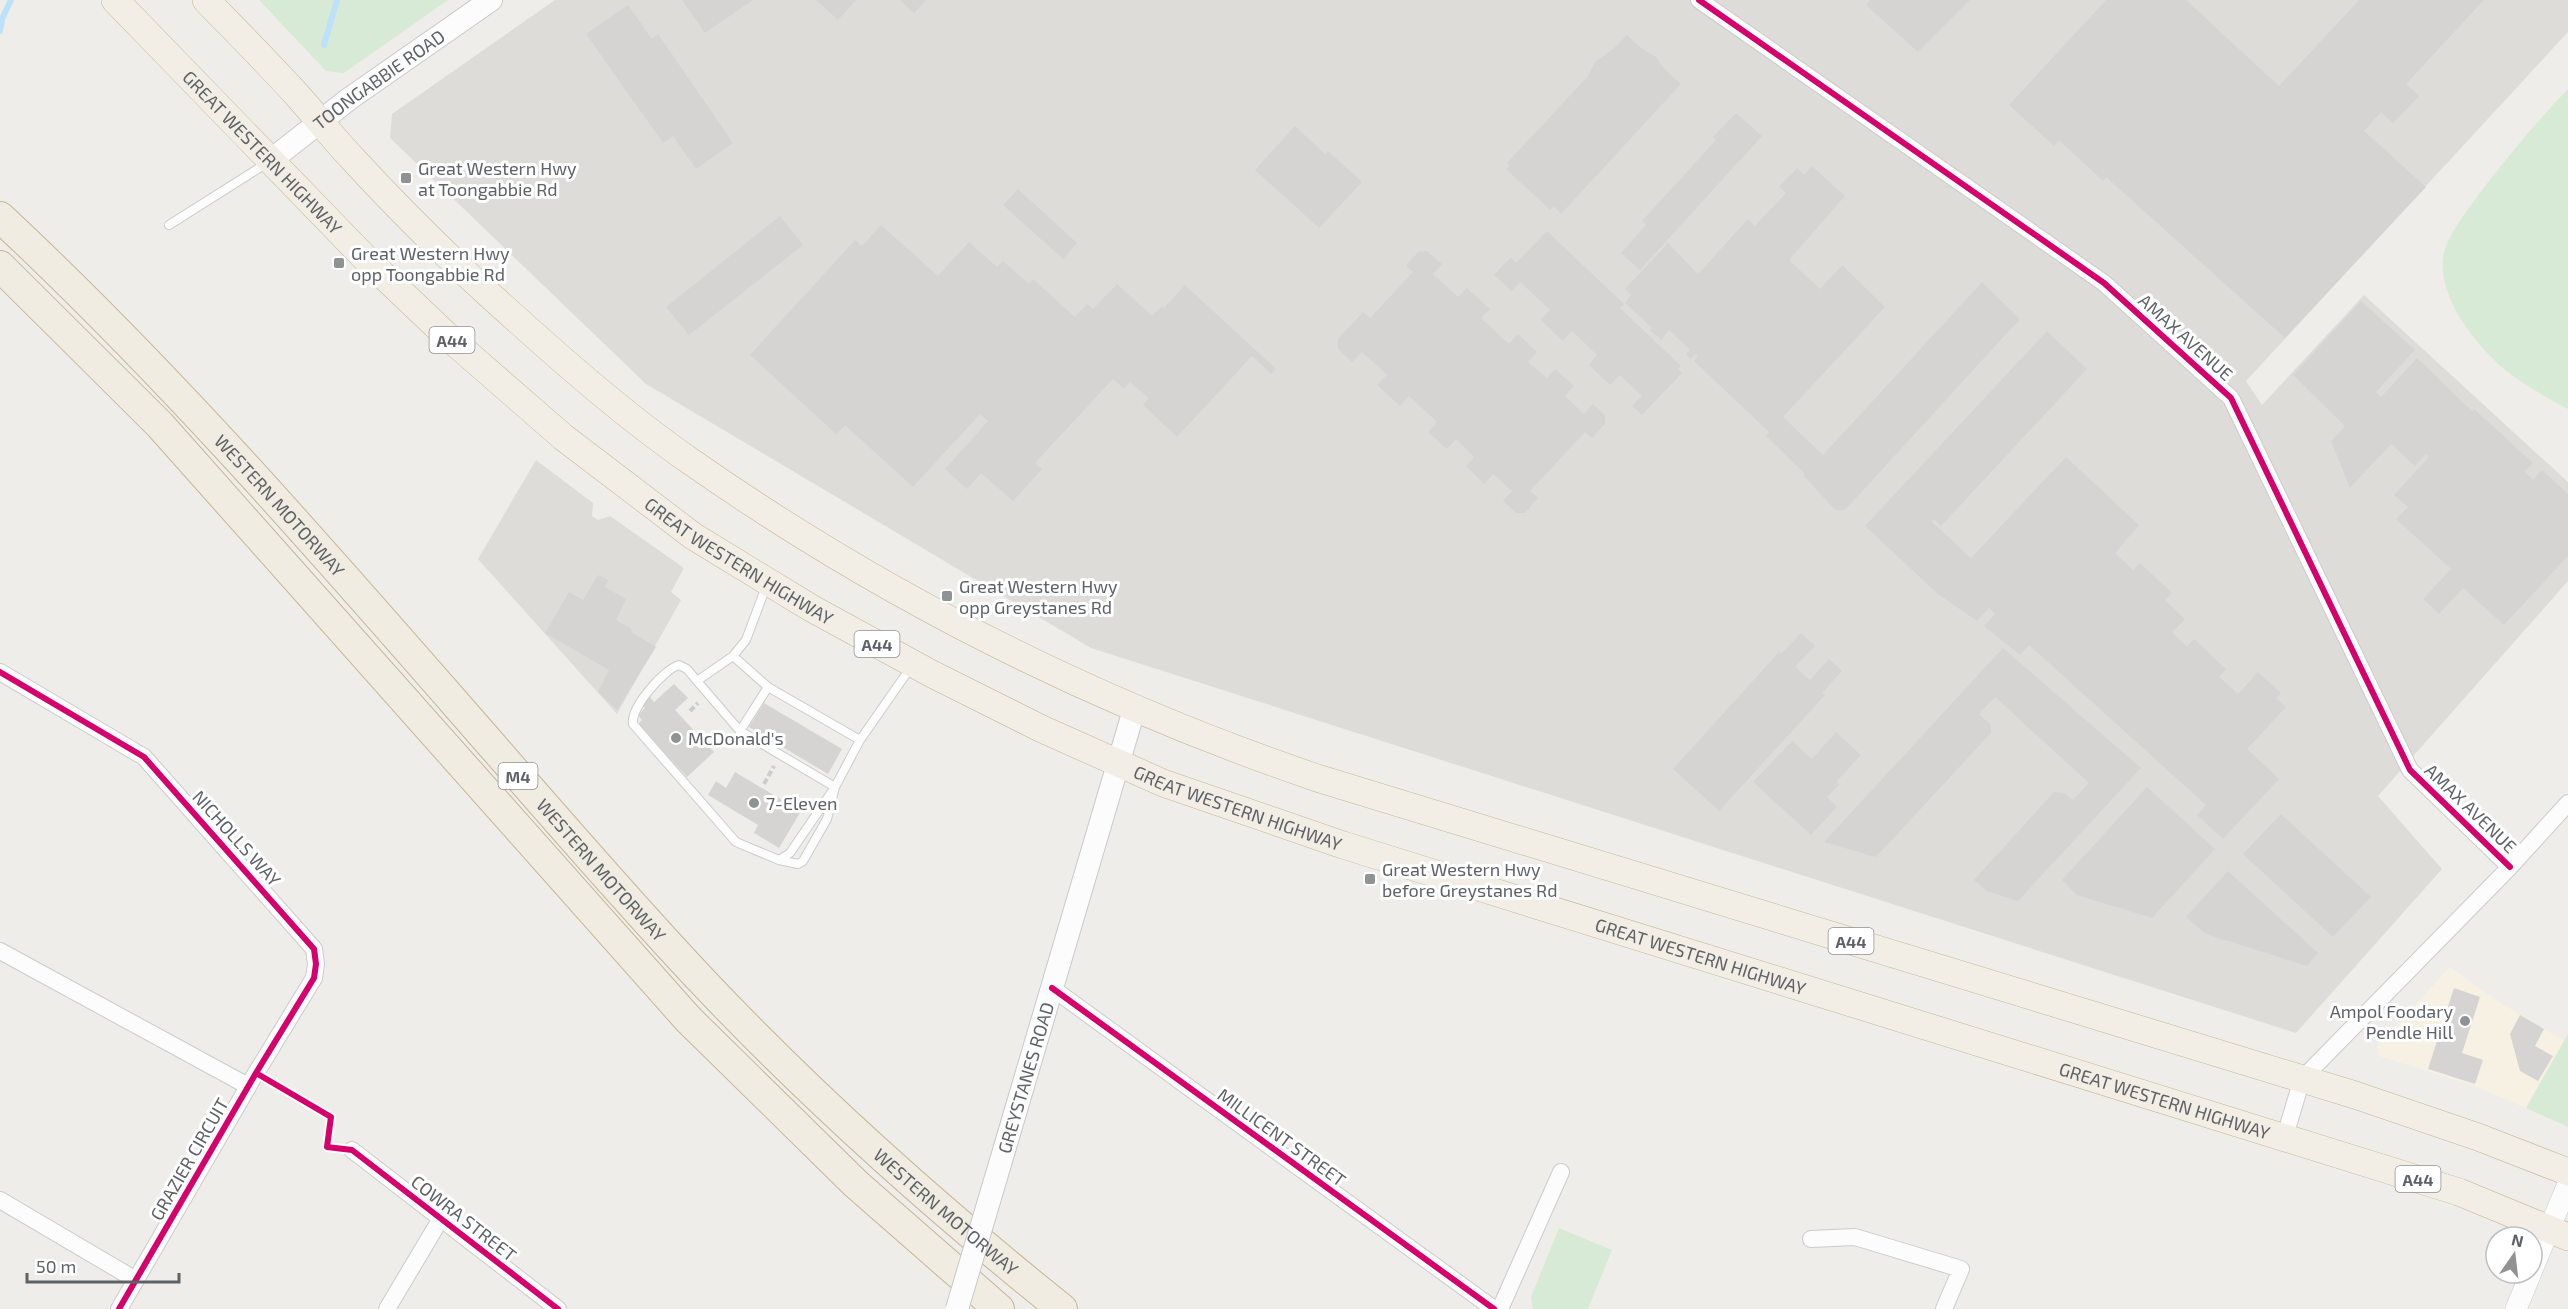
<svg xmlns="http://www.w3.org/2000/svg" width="2568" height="1309" font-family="'Exo 2',sans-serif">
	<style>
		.commercial { fill: #f7f1e3 }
		.industrial { fill: #dedcd9 }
		.green { fill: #d7ead5 }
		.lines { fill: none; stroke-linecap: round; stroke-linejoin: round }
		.stream { stroke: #bde1f8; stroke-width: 6 }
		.building { fill: #d5d4d2 }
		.service-casing { stroke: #cacbcb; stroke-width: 10 }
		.minor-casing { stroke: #cacbcb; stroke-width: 18 }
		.tertiary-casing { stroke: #cacbcb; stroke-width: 22 }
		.secondary-casing { stroke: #c9c9ca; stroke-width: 24 }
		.trunk-casing { stroke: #c6b695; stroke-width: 28 }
		.motorway-casing { stroke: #c6b695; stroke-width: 32 }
		.path { stroke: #cacecb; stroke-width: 4; stroke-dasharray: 6 3; stroke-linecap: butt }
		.service { stroke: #fcfcfc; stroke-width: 8 }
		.minor { stroke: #fcfcfc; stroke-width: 16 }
		.tertiary { stroke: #fcfcfc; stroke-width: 21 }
		.secondary { stroke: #fcfcfc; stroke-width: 22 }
		.trunk { stroke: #f2eee6; stroke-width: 27 }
		.motorway { stroke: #f0ece2; stroke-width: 30 }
		.secondary-bridge-casing { stroke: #c9c9ca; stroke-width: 24; stroke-linecap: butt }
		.secondary-bridge { stroke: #fcfcfc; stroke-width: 22 }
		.cycleway-casing { stroke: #fff; stroke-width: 10 }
		.cycleway { stroke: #d6006c; stroke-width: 6 }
		.poi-dot { fill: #909394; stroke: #fff; stroke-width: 2 }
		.labels { text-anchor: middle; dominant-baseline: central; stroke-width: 6; stroke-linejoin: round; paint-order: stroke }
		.shield { fill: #fff; stroke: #8e9195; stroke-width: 1.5 }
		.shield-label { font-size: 16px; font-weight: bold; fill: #5e6267 }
		.street-label { font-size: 18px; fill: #5e6267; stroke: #fff }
		.poi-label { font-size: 18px; fill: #5e6267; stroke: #fff; text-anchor: start }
	</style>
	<rect width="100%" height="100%" fill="#eeede9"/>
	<path class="commercial" d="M2450,967L2499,1002L2564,1041L2526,1108L2472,1085L2379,1056L2377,1046Z"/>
	<path class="industrial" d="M555,0H2568V32L2246,381L2262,405L2364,295L2568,482V581L2378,796L2442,869L2296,1033L1091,648L646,384L390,138L392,114Z
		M536,460L593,503L592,516L598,520L610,516L684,568L671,592L681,600L617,714L478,559Z"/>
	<path class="green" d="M259,0H448L344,73L326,71Z
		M2568,89V409C2549,399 2530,388 2513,376C2480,352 2431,292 2445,249C2452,229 2467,211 2479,194C2507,157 2536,122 2568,89Z
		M2568,1034V1127L2526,1108Z
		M1559,1228L1612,1250L1588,1309H1533L1531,1297Z"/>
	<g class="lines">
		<path class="stream" d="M0,31L2,19L11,0
			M324,45L337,0"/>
	</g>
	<path class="building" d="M682,0H753L705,33Z
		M816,0H856L838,20Z
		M900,0H926L914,13Z
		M1870,0H1970L1918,52L1866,5Z
		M2106,0H2186L2279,86L2359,0H2484L2406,84L2419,96L2393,123L2381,112L2364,131L2426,187L2285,338L2106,177L2103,181L2059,140L2054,146L2009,105Z
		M628,5L652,39L658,34L733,143L696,169L673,136L663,143L586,34Z
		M1627,35L1641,48L1656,57L1665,70L1681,84L1561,214L1554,206L1550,210L1506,169L1510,166L1507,163L1588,76L1595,62L1613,49Z
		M1736,113L1762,136L1640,270L1621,253L1646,225L1642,221L1716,140L1713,137Z
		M1295,126L1325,154L1328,151L1362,182L1319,228L1255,170Z
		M1812,166L1845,196L1789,260L1820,289L1842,265L1885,307L1783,417L1823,455L1982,282L2020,319L1845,510H1835L1804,476L1805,474L1766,436L1769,432L1694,361L1698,356L1695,354L1691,359L1686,354L1690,350L1669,330L1661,340L1650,330L1652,328L1625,303L1631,295L1625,289L1668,243L1698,274L1748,219L1755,226L1786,193L1779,187L1797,168L1804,175Z
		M1018,189L1077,243L1063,259L1003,205Z
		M780,216L803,245L689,335L666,307Z
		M881,225L938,276L969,242L997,267L1003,261L1029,284L1033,279L1075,317L1087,304L1093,309L1117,284L1152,316L1162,306L1164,308L1185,285L1276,369L1271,374L1252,356L1177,437L1143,405L1149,398L1130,382L1124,389L1113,379L1035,463L1042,469L1013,501L981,473L967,489L945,469L988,421L980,414L913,487L845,425L836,434L750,355L855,240L862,246Z
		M1547,231L1624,304L1620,308L1681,366L1678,369L1682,373L1642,415L1632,406L1642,396L1620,375L1610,385L1589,365L1597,355L1572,331L1563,341L1541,320L1550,310L1520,282L1512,291L1494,275L1511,257L1516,263Z
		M1427,251L1442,264L1433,274L1458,297L1467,288L1490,309L1481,318L1509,344L1518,334L1537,352L1528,362L1547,378L1555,369L1574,386L1565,396L1584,414L1593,404L1605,415V424L1592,438L1585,432L1530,491L1538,498L1525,513H1516L1503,501L1512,491L1493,474L1484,484L1466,466L1474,457L1456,439L1447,449L1428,432L1437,422L1409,396L1400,406L1377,385L1387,375L1362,352L1352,362L1338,349V339L1363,312L1370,318L1413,272L1406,266L1418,252Z
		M2361,301L2415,350L2376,392L2381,397L2417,358L2472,411L2474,409L2533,463L2525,472L2533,480L2542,470L2568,494V556L2504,625L2463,588L2439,614L2423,599L2451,569L2396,519L2408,507L2394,495L2429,457L2426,454L2415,466L2391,444L2350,488L2331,441L2345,426L2293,375Z
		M2047,331L2087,369L1941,526L1934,519L1932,522L1971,558L2066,457L2139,525L2115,553L2133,570L2140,563L2172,593L2165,600L2185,619L2172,633L2187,646L2194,639L2226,669L2219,677L2238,694L2258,672L2281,693L2276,698L2286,707L2247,749L2279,779L2223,839L2197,815L2206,805L2029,645L2020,655L1984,626L1995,614L1989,608L1977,621L1938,594L1865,526Z
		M598,575L608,580L605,587L626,599L616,620L632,629L631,632L656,647L617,710L598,692L609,670L545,633L569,592L583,600Z
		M1801,633L1815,646L1795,667L1810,680L1829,659L1842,671L1822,693L1825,695L1719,811L1673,769L1779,652L1781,654Z
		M2003,648L2141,768L2018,901L1987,891L1974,880L2054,792L2064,793L2073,800L2089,783L1995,697L1979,714L1991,725V733L1876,857L1824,842Z
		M674,684L688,698L675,710L714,752L687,777L638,724L642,720L638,715L645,708L641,704L650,697L654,702Z
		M764,703L842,749L828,774L749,727Z
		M1836,732L1861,755L1836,782L1839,785L1827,797L1837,807L1811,835L1753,782L1792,741L1812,759Z
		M735,772L801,811L779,848L754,833L758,825L708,795L716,781L726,788Z
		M2147,787L2215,849L2152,918L2077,895L2062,880Z
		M2281,814L2371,897L2333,937L2243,854Z
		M2228,871L2318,953L2307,966L2206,934L2186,917Z
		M2454,988L2480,997L2462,1053L2483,1060L2475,1084L2428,1069Z
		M2520,1015L2544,1029L2535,1046L2553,1056L2538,1081L2520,1071L2510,1034Z"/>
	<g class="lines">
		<g class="service-casing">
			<path id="service" d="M169,225L267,163
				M733,656L746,640L767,584
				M697,681L687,669L679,665C664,669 630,708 633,724L736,842L779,860L798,864L803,861L827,819L835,787
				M740,731L697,681L733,656L768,687
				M860,740L768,687L740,731L835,787L860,740L911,667
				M779,860L790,853L833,790"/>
		</g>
		<g class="minor-casing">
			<path id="minor" d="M1699,0L2104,283L2231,398L2410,770L2510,867
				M0,672L144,757L314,949L316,964L314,978L256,1073L119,1309
				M0,951L248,1086
				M1052,988L1494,1309
				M2285,1136L2302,1079L2510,867L2568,803
				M352,1150L558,1309
				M0,1200L136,1280
				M1811,1239L1855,1237L1961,1269L1944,1309
				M387,1309L440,1220
				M1500,1309L1561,1172"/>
		</g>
		<g class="tertiary-casing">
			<path id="tertiary" d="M2532,1270L2568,1184
				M2516,1309L2531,1273"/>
		</g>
		<g class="secondary-casing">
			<g id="secondary">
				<path id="s1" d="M270,161L349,99L491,0"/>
				<path id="s2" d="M1000,1164L1134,710"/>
			</g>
		</g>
		<g class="trunk-casing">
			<g id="trunk">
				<path id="s3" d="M115,0L366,259L446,335L563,437L693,536L811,608L932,674L1042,729L1163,783L1343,845L2459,1192L2568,1237"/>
				<path d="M206,0C236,31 267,62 297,95C315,115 332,137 351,157C396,206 444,254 493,298C556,355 621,413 690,461C883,596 1094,702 1317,778L2355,1095L2478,1137L2568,1172"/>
			</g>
		</g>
		<g class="motorway-casing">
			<g id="motorway">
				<path id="s4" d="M0,217C178,383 336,567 496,750C565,829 633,908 705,984C816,1101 936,1208 1062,1309"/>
				<path d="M0,266L160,425L688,1019L856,1184L999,1309"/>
			</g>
		</g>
		<path class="path" d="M690,711L698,703
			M764,784L774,766"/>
		<use href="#service" class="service"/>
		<use href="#minor" class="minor"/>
		<use href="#tertiary" class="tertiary"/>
		<use href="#secondary" class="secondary"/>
		<use href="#trunk" class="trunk"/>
		<use href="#motorway" class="motorway"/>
		<g class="secondary-bridge-casing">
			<path id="secondary-bridge" d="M957,1309L1000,1164"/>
		</g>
		<use href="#secondary-bridge" class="secondary-bridge"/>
		<g class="cycleway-casing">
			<path id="cycleway" d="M1699,0L2104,283L2231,398L2410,770L2510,867
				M0,672L144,757L314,949L316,964L314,978L256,1073L119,1309
				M1052,988L1494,1309
				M256,1073L331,1117L327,1147L352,1150L558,1309"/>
		</g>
		<use href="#cycleway" class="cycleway"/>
	</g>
	<g class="poi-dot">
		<rect x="400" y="172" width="12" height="12" rx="3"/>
		<rect x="333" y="257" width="12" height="12" rx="3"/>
		<rect x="941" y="590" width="12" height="12" rx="3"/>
		<circle cx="676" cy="738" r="6"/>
		<circle cx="754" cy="803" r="6"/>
		<rect x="1364" y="873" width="12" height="12" rx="3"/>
		<circle cx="2465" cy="1021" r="6"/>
	</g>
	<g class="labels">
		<g class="shield">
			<rect x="429.5" y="327" width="45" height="26" rx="4.5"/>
			<rect x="854.5" y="631" width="45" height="26" rx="4.5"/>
			<rect x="498.5" y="763" width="39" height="26" rx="4.5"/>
			<rect x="1828.5" y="928" width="45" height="26" rx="4.5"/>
			<rect x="2395.5" y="1166" width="45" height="26" rx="4.5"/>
		</g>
		<g class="shield-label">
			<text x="452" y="340">A44</text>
			<text x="877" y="644">A44</text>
			<text x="518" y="776">M4</text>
			<text x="1851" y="941">A44</text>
			<text x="2418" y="1179">A44</text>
		</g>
		<g class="street-label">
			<text stroke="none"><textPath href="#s1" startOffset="136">TOONGABBIE ROAD</textPath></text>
			<text stroke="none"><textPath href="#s3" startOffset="212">GREAT WESTERN HIGHWAY</textPath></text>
			<text transform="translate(2186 337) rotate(42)">AMAX AVENUE</text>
			<text stroke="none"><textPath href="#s4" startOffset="402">WESTERN MOTORWAY</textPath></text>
			<text stroke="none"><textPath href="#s3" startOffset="842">GREAT WESTERN HIGHWAY</textPath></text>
			<text stroke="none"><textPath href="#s3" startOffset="1400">GREAT WESTERN HIGHWAY</textPath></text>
			<text transform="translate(2471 808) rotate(44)">AMAX AVENUE</text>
			<text transform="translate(237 838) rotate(48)">NICHOLLS WAY</text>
			<text stroke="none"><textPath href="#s4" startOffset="888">WESTERN MOTORWAY</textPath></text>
			<text stroke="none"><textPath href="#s3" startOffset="1886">GREAT WESTERN HIGHWAY</textPath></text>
			<text stroke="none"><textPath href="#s2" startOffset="90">GREYSTANES ROAD</textPath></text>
			<text stroke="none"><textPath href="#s3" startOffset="2372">GREAT WESTERN HIGHWAY</textPath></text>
			<text transform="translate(1282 1137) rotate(36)">MILLICENT STREET</text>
			<text transform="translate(189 1159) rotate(-60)">GRAZIER CIRCUIT</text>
			<text stroke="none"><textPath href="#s4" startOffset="1374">WESTERN MOTORWAY</textPath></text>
			<text transform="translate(464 1218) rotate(38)">COWRA STREET</text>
		</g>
		<g class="poi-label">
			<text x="418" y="168">Great Western Hwy<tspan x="418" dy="21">at Toongabbie Rd</tspan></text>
			<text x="351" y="253">Great Western Hwy<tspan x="351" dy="21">opp Toongabbie Rd</tspan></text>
			<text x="959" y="586">Great Western Hwy<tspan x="959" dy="21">opp Greystanes Rd</tspan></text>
			<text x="688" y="738">McDonald's</text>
			<text x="766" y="803">7-Eleven</text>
			<text x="1382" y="869">Great Western Hwy<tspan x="1382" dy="21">before Greystanes Rd</tspan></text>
			<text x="2453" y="1011" text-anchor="end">Ampol Foodary<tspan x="2453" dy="21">Pendle Hill</tspan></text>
		</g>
	</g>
	<g transform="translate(2514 1255) rotate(14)"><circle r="28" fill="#ffffff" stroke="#bfc0c2" stroke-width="1.5"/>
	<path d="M0-4.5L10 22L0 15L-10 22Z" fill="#909394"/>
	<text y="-9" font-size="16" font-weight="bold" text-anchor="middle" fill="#5e6267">N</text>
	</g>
	<path d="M27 1273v9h152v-9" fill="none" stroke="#5e6267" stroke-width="3"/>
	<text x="36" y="1273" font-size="18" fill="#5e6267" stroke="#ffffff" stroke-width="4.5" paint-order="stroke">50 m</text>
</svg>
